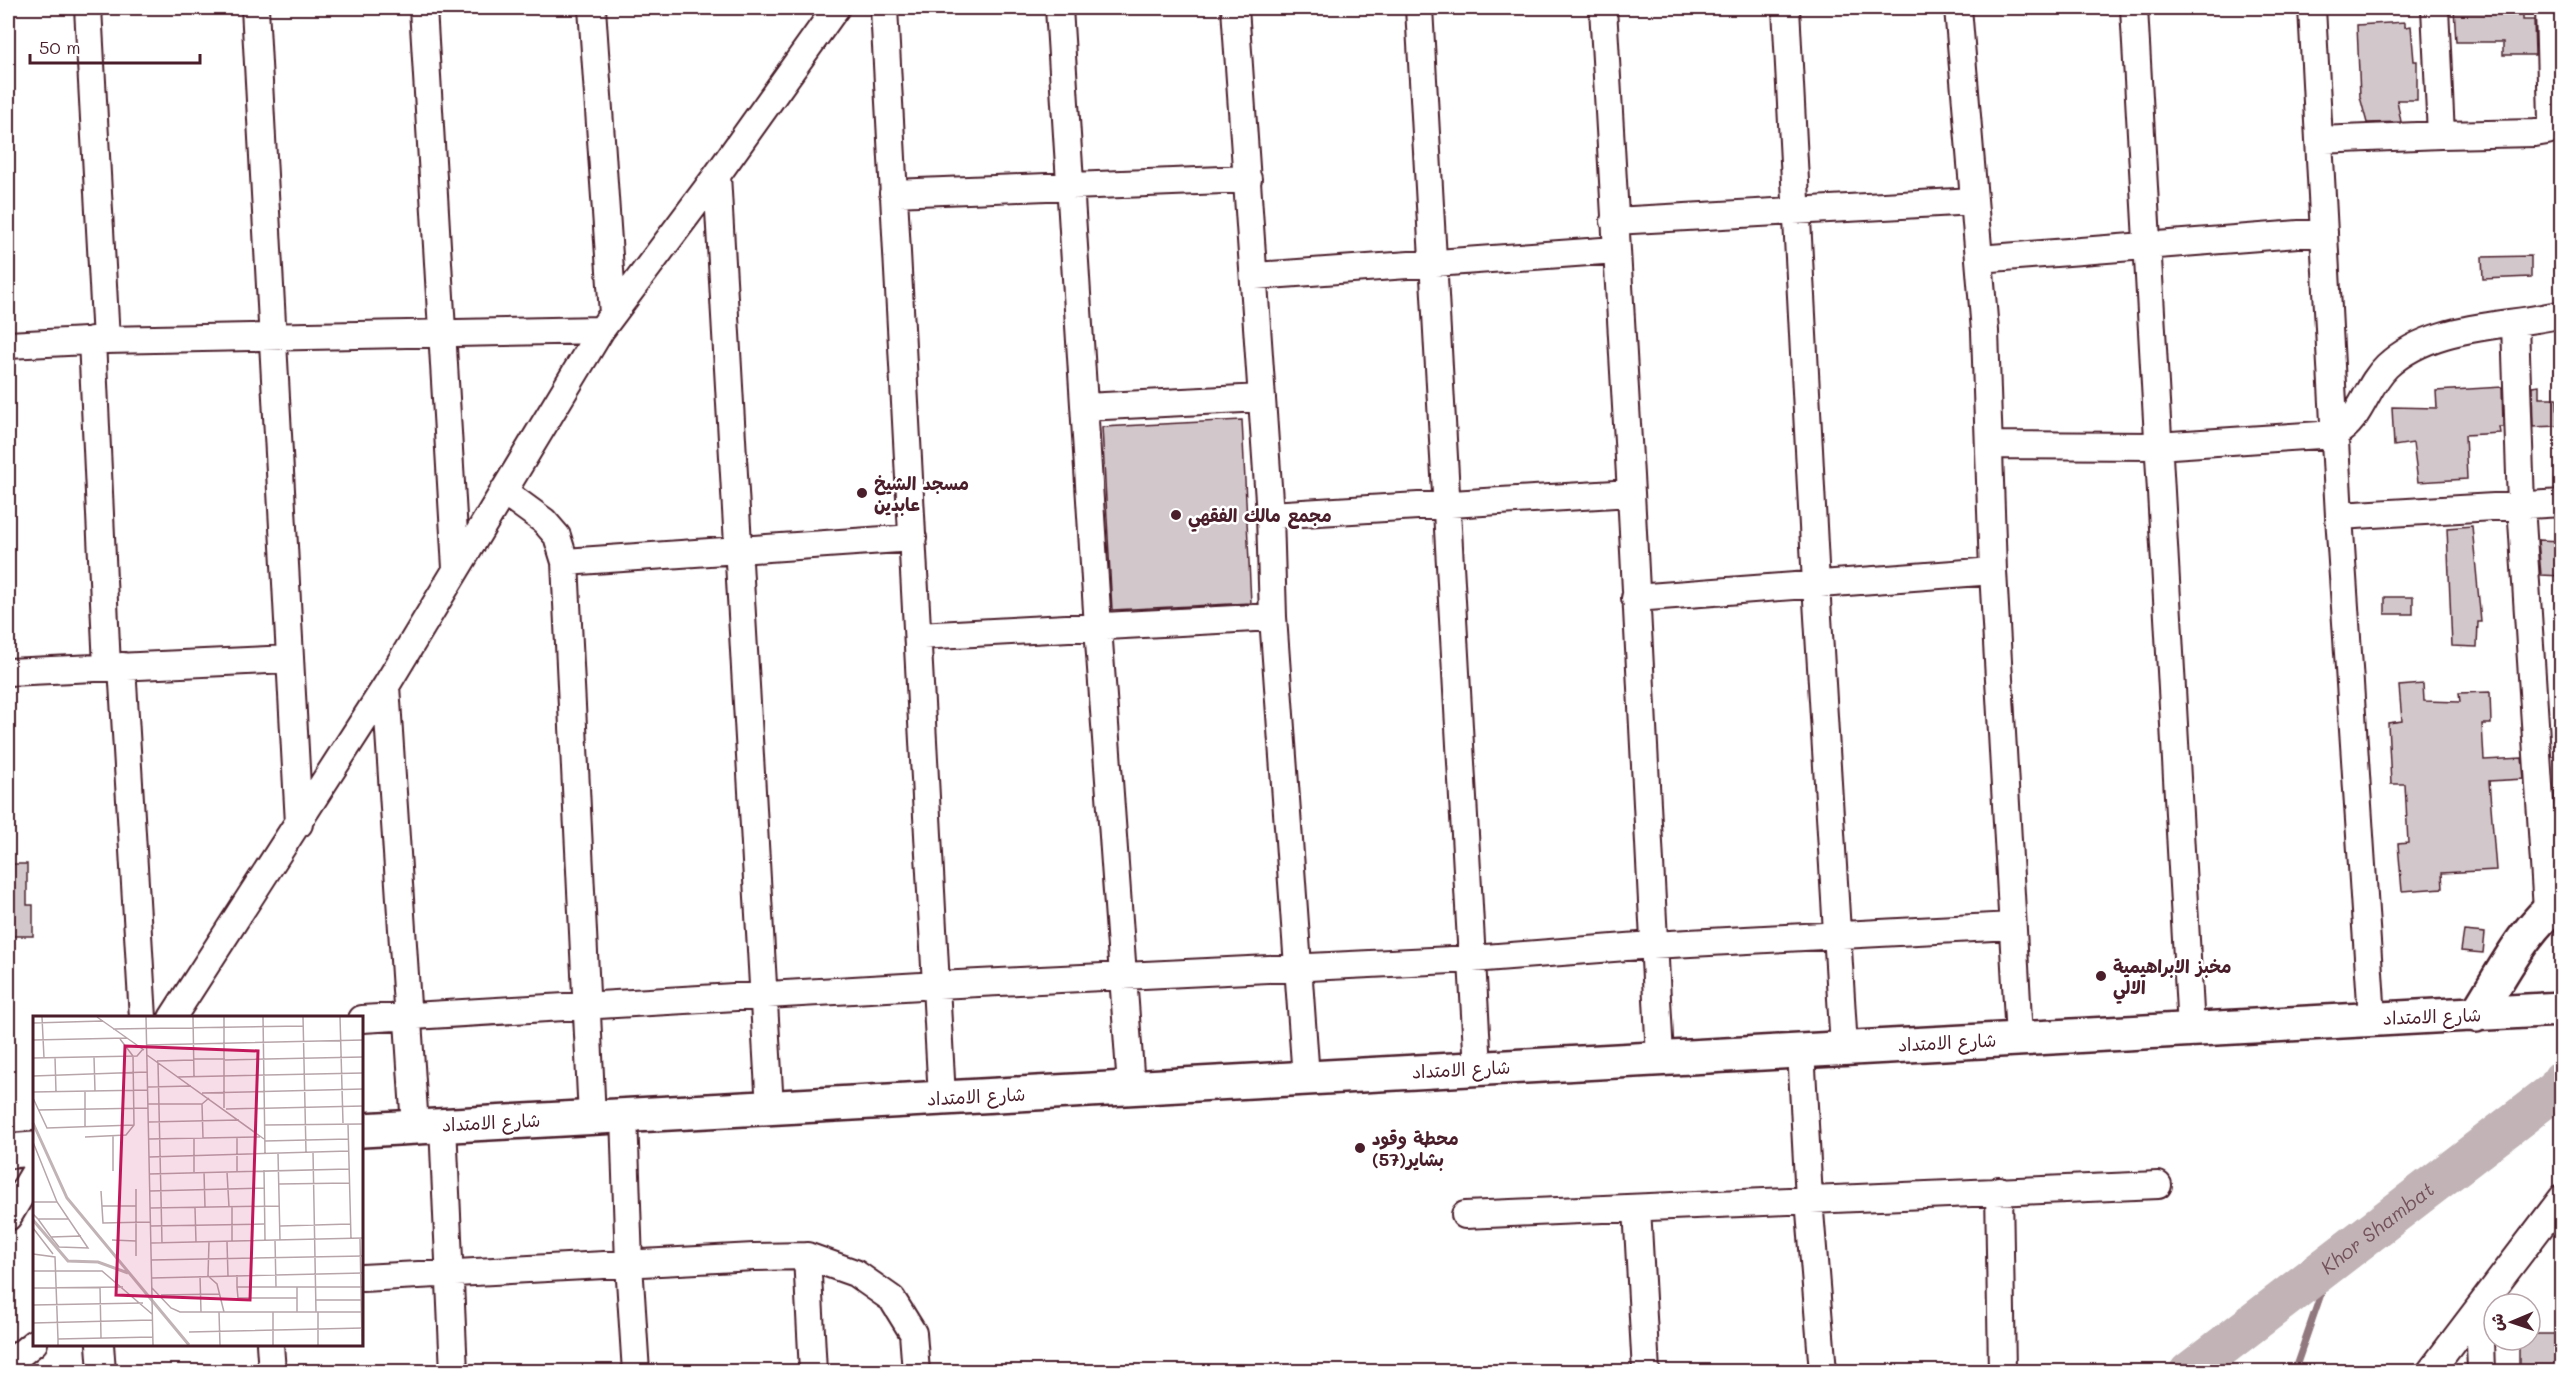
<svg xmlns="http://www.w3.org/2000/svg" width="2569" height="1379" font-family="Mali,'Playpen Sans Arabic',sans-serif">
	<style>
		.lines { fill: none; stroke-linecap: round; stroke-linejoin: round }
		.stream { stroke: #91787e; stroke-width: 7 }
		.river { stroke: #c1b3b6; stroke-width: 40 }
		.building { fill: #d2c7cb; stroke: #4a1f2b; stroke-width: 1.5 }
		.street-casing { stroke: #4a1f2b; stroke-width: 30 }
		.secondary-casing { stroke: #4a1f2b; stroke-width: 38 }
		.street { stroke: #fff; stroke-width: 26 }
		.secondary { stroke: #fff; stroke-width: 33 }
		.poi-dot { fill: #4a1f2b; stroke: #fff; stroke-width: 2 }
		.labels { text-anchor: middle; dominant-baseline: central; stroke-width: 5; stroke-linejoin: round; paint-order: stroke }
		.poi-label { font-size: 18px; font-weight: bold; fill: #4a1f2b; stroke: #fff; text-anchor: start }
		.street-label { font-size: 18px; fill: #4a1f2b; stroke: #fff }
		.water-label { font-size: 20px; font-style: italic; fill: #74535c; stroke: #fff }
		.inset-river { fill: none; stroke: #c1b3b6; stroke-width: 3 }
		.inset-road { fill: none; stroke: #b7a5aa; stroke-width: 1.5 }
		.view { fill: #c2185b; fill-opacity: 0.15; stroke: #c2185b; stroke-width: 3 }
		.inset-edge { fill: none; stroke: #4a1f2b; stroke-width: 3 }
	</style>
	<rect width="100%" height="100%" fill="#fff"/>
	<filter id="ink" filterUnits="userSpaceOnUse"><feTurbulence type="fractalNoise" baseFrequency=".0167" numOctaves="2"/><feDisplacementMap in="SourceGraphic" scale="12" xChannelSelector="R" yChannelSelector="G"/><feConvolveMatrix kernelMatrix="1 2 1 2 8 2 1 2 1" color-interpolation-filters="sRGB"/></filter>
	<g filter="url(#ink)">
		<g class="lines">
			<path class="stream" d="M2294,1372L2332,1262"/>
			<path class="river" id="s1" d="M2189,1372L2557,1089L2562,1080"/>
		</g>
		<path class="building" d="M2454,8H2523V20H2534L2535,55H2503V42H2456Z
			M2405,22V27L2411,26L2414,61H2417V100H2397L2401,122L2367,123L2360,97L2357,25Z
			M2531,256V277L2483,279L2482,257Z
			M2539,385V398H2557L2558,426L2533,427L2532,386Z
			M2502,387L2503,427H2499L2500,433L2465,435L2467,479L2418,482L2413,443L2394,446L2392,407L2437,408L2436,391Z
			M1242,420L1251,603L1112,610L1102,427Z
			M2472,526L2481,622H2478L2477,647L2452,646L2447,528Z
			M2538,540L2562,541V576L2541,575Z
			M2385,597H2413V614H2385Z
			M2423,684L2424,701L2460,702L2459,693L2490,692L2491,724H2482L2484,760L2522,758L2524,779L2489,781L2496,870L2442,873L2443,888L2402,891L2398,844L2408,843L2405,784H2391L2388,723L2402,721L2399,686Z
			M8,864H27V905H33V936H8Z
			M2464,931L2485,933L2483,953L2461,951Z
			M2530,1334H2562V1370L2519,1371V1340H2530Z"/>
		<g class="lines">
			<g class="street-casing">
				<path id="street" d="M88,8L106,340
					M255,8L299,824
					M423,8L456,568
					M592,8L613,314
					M884,8L942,1098
					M1059,8L1098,627L1131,1087
					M1235,8L1270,515L1273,617L1306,1078
					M1419,8L1478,1068
					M1603,8L1631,493L1660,1057
					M1786,8L1816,584L1844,1048
					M1958,8L1985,331L1993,571L2019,1038
					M2134,8L2191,1029
					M2312,8L2339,516L2372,1018
					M2441,135L2535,133L2547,131L2552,120L2549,8
					M2319,140L2441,135L2435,8
					M717,175L770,1108
					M893,193L1248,179
					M1614,221L1974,201
					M1979,259L2324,232
					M1255,276L1616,250
					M2515,324L2521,505L2547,910
					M92,340L107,667
					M8,345L106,340L601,330
					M1085,407L1262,398
					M1989,445L2157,446L2335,434C2362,419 2365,387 2387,366C2433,323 2504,328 2562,314
					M503,491L544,521L557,536L565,562L913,538
					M1270,515L1631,493
					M2339,516L2562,503
					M565,562L592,1117
					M1635,598L1993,571
					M918,636L1273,617
					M122,666L143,1018
					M8,672L288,659
					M386,686L415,1127
					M172,1018L386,686L601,330L717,175L836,8
					M362,1019L938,985L1472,959L1652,945L2012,926
					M1801,1050L1809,1199L1823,1372
					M624,1115L629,1264L636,1372
					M443,1125L454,1372
					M1999,1190L2002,1372
					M1637,1208L1646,1372
					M1465,1215L2158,1185
					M8,1217L34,1173
					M807,1256L813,1372
					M362,1278L754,1257L807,1256L855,1273L892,1299L913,1333L916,1372
					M2479,1308L2481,1372
					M100,1344L102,1372
					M270,1344L272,1372
					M8,1364L34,1343
					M2430,1372L2562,1198"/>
			</g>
			<g class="secondary-casing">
				<path id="secondary" d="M2476,1015C2502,975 2523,929 2562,899
					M362,1130L2562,1009
					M8,1151L34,1149"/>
			</g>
			<use href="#street" class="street"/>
			<use href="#secondary" class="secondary"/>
		</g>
	</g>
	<g class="poi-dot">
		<circle cx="862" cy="493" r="6"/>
		<circle cx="1176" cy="515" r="6"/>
		<circle cx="2101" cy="976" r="6"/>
		<circle cx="1360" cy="1148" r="6"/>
	</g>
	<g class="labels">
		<g class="poi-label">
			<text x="874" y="483">مسجد الشيخ<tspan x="874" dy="21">عابدين</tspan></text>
			<text x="1188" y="515">مجمع مالك الفقهي</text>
			<text x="2113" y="966">مخبز الابراهيمية<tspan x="2113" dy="21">الالي</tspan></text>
			<text x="1372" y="1138">محطة وقود<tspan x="1372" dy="21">بشاير(57)</tspan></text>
		</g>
		<g class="street-label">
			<text transform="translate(2432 1016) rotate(-2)">شارع الامتداد</text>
			<text transform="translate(1947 1042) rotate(-3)">شارع الامتداد</text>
			<text transform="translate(1461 1069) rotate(-3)">شارع الامتداد</text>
			<text transform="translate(976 1096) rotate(-3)">شارع الامتداد</text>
			<text transform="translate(491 1122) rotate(-3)">شارع الامتداد</text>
		</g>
		<g class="water-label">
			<text stroke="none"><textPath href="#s1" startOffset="237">Khor Shambat</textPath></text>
		</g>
	</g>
	<g transform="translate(33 1016)">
		<rect width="330" height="330" fill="#fff"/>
		<path class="inset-river" d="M0,107L34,182L156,329M0,204L35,245L65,246L95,257"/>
		<path class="inset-road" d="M9,1L11,42M64,1L111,34M113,1L120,329M160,1L161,61M191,1V92M230,1L232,137M270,1L273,136M307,1L310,107M0,7L70,5M80,13L270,10M0,24L94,22M114,29L330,24M114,39L231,123M22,41L23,76M61,41L62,75M0,42L104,40L110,33M160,43H192M192,44L330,41M124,45L160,44M125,47L129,227M0,60L114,56M144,61L330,57M115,71L158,70M52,75V110M0,76L115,74M169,77L330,73M0,82L14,112L101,109M115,88H169M193,93L330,90M5,94L115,92M115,106L206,104M315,108L318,223M231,109L330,108M80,120V155M52,121L93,119L101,109L100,40L87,23M204,121V155M161,122V156M170,122L169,88L176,82M116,123L227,121M232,125L316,123M0,126L24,186L55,232L26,231L18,221M280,136L283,296M245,137L247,224M116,141L316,135M231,154L232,224M171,156L172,191M194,156L196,191M116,158L316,153M246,168L317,167M103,173V240M68,175L70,207L117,206M117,175L231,172M0,186H24M69,190H103M199,191V226M117,192L246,190M162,192L163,226M0,198L5,203H36M5,203L18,221L48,220M117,210L231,208M247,210L317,208M0,212L20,238M327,222L329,329M79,224L103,225M242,224L243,271M176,226L175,260L184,268L191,296M194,226L195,260M118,227L330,222M0,238L22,241L25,323M118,244L330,240M0,255H69L119,298M204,259V271H330M167,260L168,296M119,262L330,257M67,271L68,322M204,271L205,282H264M264,271V296M0,272L90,271M119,272L138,292L147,296H330M128,279L186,278M283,284H328M0,289L110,287M186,296L187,329M285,296V329M0,307L119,304M156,316L330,312M25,329V323L120,321M240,329V296"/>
		<path class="view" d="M92,30L225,35L217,284L83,279Z"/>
		<rect width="330" height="330" class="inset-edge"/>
	</g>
	<rect width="2569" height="1379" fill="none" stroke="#fff" stroke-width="30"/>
	<rect x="15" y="15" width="2539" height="1349" fill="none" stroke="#4a1f2b" stroke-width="2" filter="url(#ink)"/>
	<g transform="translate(2512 1322) rotate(268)"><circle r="28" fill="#ffffff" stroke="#b7a5aa" stroke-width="1.5"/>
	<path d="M0-4.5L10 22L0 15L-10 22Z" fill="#4a1f2b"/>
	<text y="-9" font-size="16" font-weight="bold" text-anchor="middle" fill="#4a1f2b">ش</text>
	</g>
	<path d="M30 54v9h170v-9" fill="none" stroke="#4a1f2b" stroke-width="3"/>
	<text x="39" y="54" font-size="18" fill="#4a1f2b" stroke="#ffffff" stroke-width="4.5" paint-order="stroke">50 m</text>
</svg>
